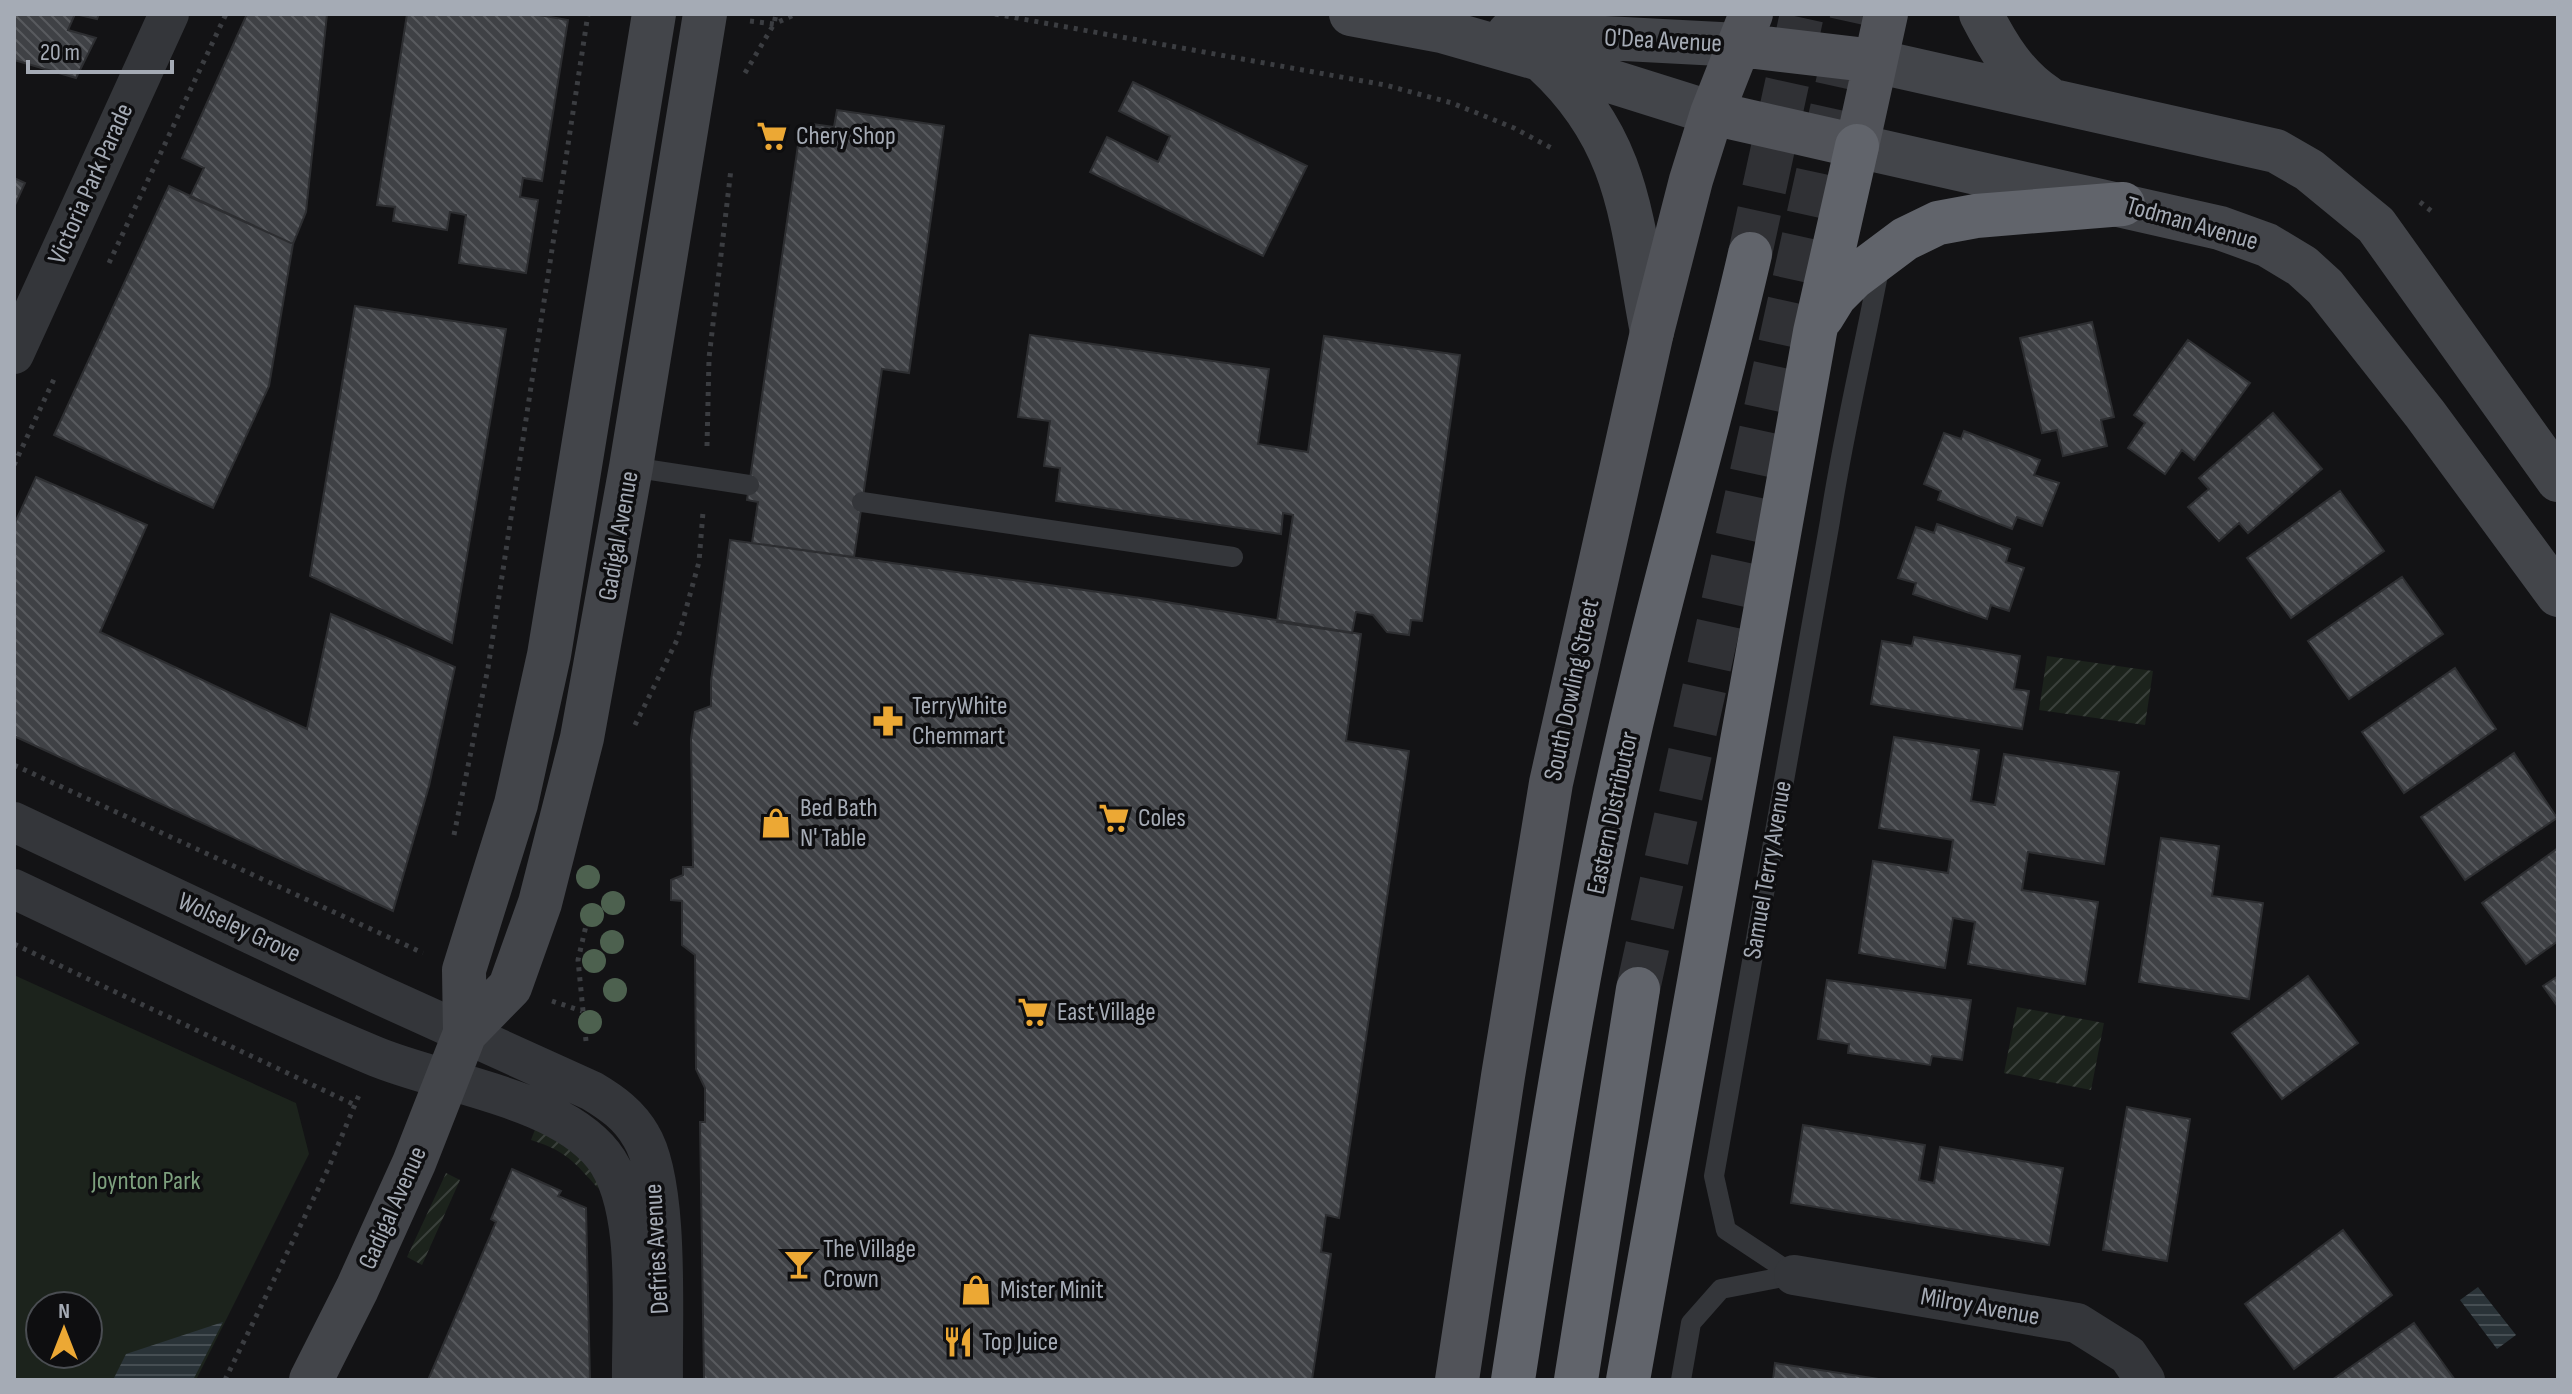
<svg xmlns="http://www.w3.org/2000/svg" width="2572" height="1394" font-family="'Sofia Sans Condensed',sans-serif">
	<style>
		.park { fill: #1c231c; fill-rule: evenodd }
		.garden { fill: url(#garden-furrows) }
		.water { fill: url(#water-rules) }
		.building { fill: url(#building-back-hatch); stroke: #2d2e31; stroke-width: 2 }
		.lines { fill: none; stroke-linecap: round; stroke-linejoin: round }
		.highway-tunnel { stroke: #303135; stroke-width: 44; stroke-dasharray: 44 22; stroke-linecap: butt }
		.path { stroke: #3b3d41; stroke-width: 5; stroke-dasharray: 4 6; stroke-linecap: butt }
		.lane { stroke: #34363a; stroke-width: 20 }
		.street { stroke: #34363a; stroke-width: 40 }
		.secondary { stroke: #43454a; stroke-width: 44 }
		.primary { stroke: #515359; stroke-width: 44 }
		.highway { stroke: #61646b; stroke-width: 44 }
		.tree { fill: #4d614f }
		.labels { text-anchor: middle; dominant-baseline: central; stroke-width: 7; stroke-linejoin: round; paint-order: stroke }
		.street-label { font-size: 26px; fill: #a5abb5; stroke: #0e0e10 }
		.poi-label { font-size: 26px; fill: #a5abb5; stroke: #0e0e10; text-anchor: start }
		.park-label { font-size: 26px; fill: #7da07e; stroke: #0e0e10 }
	</style>
	<defs>
		<pattern id="garden-furrows" width="10" height="10" patternUnits="userSpaceOnUse" patternTransform="scale(2)"><rect width="10" height="10" fill="#1c231c"/><path d="M-1 1l2-2M0 10L10 0M9 11l2-2" fill="none" stroke="#3a403b"/></pattern>
		<pattern id="water-rules" width="6" height="5" patternUnits="userSpaceOnUse" patternTransform="scale(2)"><rect width="6" height="5" fill="#2a3338"/><path d="M0 2.5h6" fill="none" stroke="#464e53"/></pattern>
		<pattern id="building-back-hatch" width="6" height="6" patternUnits="userSpaceOnUse" patternTransform="scale(2)"><rect width="6" height="6" fill="#3f4145"/><path d="M-1 5l2 2M0 0l6 6M5-1l2 2" fill="none" stroke="#585a5e"/></pattern>
	</defs>
	<rect width="100%" height="100%" fill="#131315"/>
	<path class="park" d="M14,975L296,1103L309,1154L196,1380H14ZM40,1306H88V1354H40Z"/>
	<path class="garden" d="M2047,656L2153,671L2145,725L2039,710Z
		M2017,1007L2104,1023L2091,1090L2004,1073Z
		M539,1119L591,1157L604,1194C575,1165 572,1153 531,1140Z
		M446,1173L460,1180L422,1265L407,1257Z"/>
	<path class="water" d="M2478,1287L2516,1335L2497,1349L2460,1300Z
		M223,1322L193,1380H113L126,1354Z"/>
	<path class="building" d="M14,14H99L97,19L75,14L68,30L96,38L76,78L14,60Z
		M247,14H327L306,212L293,244L190,197L204,168L182,158Z
		M407,14H533L568,20L542,181L523,178L520,197L538,200L526,273L459,263L466,215L450,212L447,230L393,221L395,207L377,205Z
		M1133,82L1307,166L1263,256L1090,172L1107,137L1158,162L1170,136L1119,111Z
		M837,110L944,126L909,373L882,369L854,557L752,543L758,502L747,500L800,131L811,132L813,124L834,127Z
		M14,178L25,183L14,207Z
		M169,186L293,244L269,386L213,508L54,435Z
		M355,306L506,329L452,643L310,576Z
		M2092,322L2114,417L2101,420L2107,446L2063,456L2057,430L2042,433L2020,338Z
		M1030,335L1269,369L1258,444L1308,452L1324,336L1460,355L1422,621L1411,620L1409,635L1387,632L1373,615L1356,612L1352,633L1277,622L1293,515L1283,513L1281,534L1056,501L1060,468L1044,466L1050,421L1018,417Z
		M2188,340L2250,383L2194,460L2182,450L2165,474L2128,448L2145,423L2134,415Z
		M2273,413L2322,469L2248,533L2239,523L2219,541L2188,507L2209,489L2199,478Z
		M1964,431L2040,460L2034,475L2059,483L2042,526L2017,517L2012,529L1938,500L1941,491L1924,484L1944,433L1961,439Z
		M36,477L147,525L100,632L307,729L331,614L455,667L429,786L393,911L14,736V525Z
		M2340,491L2384,551L2291,618L2247,558Z
		M1937,524L2010,549L2006,562L2024,568L2009,611L1991,605L1987,619L1913,594L1916,583L1898,578L1916,527L1934,533Z
		M730,540L1148,599L1361,634L1346,741L1409,751L1339,1218L1326,1215L1321,1252L1331,1254L1312,1380H704L700,1122H705V1088L696,1069L695,955L682,945V901L671,900V880L683,875V867H693L691,739L695,712L711,706V681Z
		M2402,577L2443,634L2349,699L2308,641Z
		M1914,637L2020,656L2014,689L2029,691L2022,729L1871,704L1882,641L1912,646Z
		M2455,668L2496,729L2404,793L2362,732Z
		M1894,737L1979,750L1971,801L1995,805L2004,754L2119,772L2104,864L2028,852L2022,890L2098,902L2085,984L1968,964L1975,922L1953,918L1945,968L1859,953L1873,861L1948,873L1953,840L1879,828Z
		M2514,753L2557,818L2465,880L2421,817Z
		M2161,838L2219,846L2212,896L2263,903L2249,999L2139,982Z
		M2558,848V941L2526,964L2482,903Z
		M2308,976L2358,1043L2282,1099L2232,1033Z
		M2558,976V1007L2543,986Z
		M1827,980L1971,1000L1962,1060L1932,1056L1930,1065L1848,1053L1849,1044L1818,1039Z
		M2127,1107L2190,1119L2167,1261L2103,1250Z
		M1803,1125L1925,1145L1919,1180L1934,1183L1940,1147L2063,1168L2049,1245L1791,1203Z
		M512,1169L561,1191L558,1196L586,1208L590,1380H428L496,1222L491,1219Z
		M2343,1230L2392,1295L2294,1369L2245,1304Z
		M2414,1323L2455,1380H2332Z
		M1775,1363L1885,1380H1773Z"/>
	<g class="lines">
		<path class="highway-tunnel" d="M1750,254L1802,14
			M1638,989L1853,14"/>
		<path class="path" d="M995,14L1385,85L1452,103L1514,128L1555,150
			M750,21L774,24L796,14
			M745,73L774,24L776,14
			M2420,202L2435,214
			M109,263L226,14
			M707,446L709,358L731,169
			M14,465L55,377
			M635,725L678,638L699,562L703,512
			M14,765L423,953
			M454,835L488,668L588,14
			M14,944L355,1105
			M552,1001L582,1011
			M586,1041L578,960L588,917
			M225,1380L328,1169L359,1095"/>
		<path class="lane" d="M631,467L749,485
			M862,502L1233,557
			M1794,1275L1726,1230L1714,1176L1830,521C1843,434 1864,350 1880,264
			M1681,1380L1691,1323L1721,1289L1794,1275"/>
		<path class="street" d="M14,354L169,14
			M14,822L378,994L592,1091C612,1103 629,1115 641,1136C670,1183 662,1321 663,1380
			M14,889C133,945 251,1004 372,1055C439,1084 556,1096 603,1155C643,1206 631,1317 632,1380
			M1794,1275L2077,1323L2128,1355L2145,1380"/>
		<path class="secondary" d="M1351,14L1442,31L1540,59L1712,113
			M1981,14C1998,47 2016,77 2047,97
			M1509,33L1739,45
			M1875,61L2276,151L2309,170L2376,225L2558,480
			M1544,62C1631,142 1631,223 1652,332
			M1857,146L2220,228L2267,245L2302,266L2325,287L2425,414L2558,595
			M465,1033L510,987L540,903L582,738L631,467L705,14
			M311,1380L357,1289L414,1163L465,1033L464,970L516,804L549,655L654,14"/>
		<path class="primary" d="M1739,45L1875,61
			M1712,113L1857,146L1886,14
			M1457,1380L1503,1076L1551,783L1652,332L1691,180L1712,113L1751,14"/>
		<path class="highway" d="M1822,317L1835,296L1853,278L1905,239L1938,223L1976,216L2123,204
			M1513,1380C1549,1146 1585,912 1641,683C1675,539 1717,398 1750,254
			M1576,1380L1638,989
			M1628,1380L1815,332L1857,146"/>
	</g>
	<g class="tree">
		<circle cx="588" cy="877" r="12"/>
		<circle cx="613" cy="903" r="12"/>
		<circle cx="592" cy="915" r="12"/>
		<circle cx="612" cy="942" r="12"/>
		<circle cx="594" cy="961" r="12"/>
		<circle cx="615" cy="990" r="12"/>
		<circle cx="590" cy="1022" r="12"/>
	</g>
	<defs>
		<g id="supermarket-bare" transform="scale(2.4)"><path d="M-6-5.5h2.5l.6 2H6L4.5 2H-2.5L-4.4-4H-6ZM-1.5 3.2a1.3 1.3 0 1 0 .1 0ZM3 3.2a1.3 1.3 0 1 0 .1 0Z" fill="#eca834" stroke="#0e0e10" stroke-width="2.5" paint-order="stroke"/></g>
		<g id="pharmacy-bare" transform="scale(2.4)"><path d="M-2-6h4v4h4v4h-4v4h-4v-4h-4v-4h4Z" fill="#eca834" stroke="#0e0e10" stroke-width="2.5" paint-order="stroke"/></g>
		<g id="shop-bare" transform="scale(2.4)"><path d="M-5-2.5h2.3a2.7 3.5 0 0 1 5.4 0H5L5.5 6h-11ZM-1.5-2.5h3a1.5 2.3 0 0 0-3 0Z" fill="#eca834" stroke="#0e0e10" stroke-width="2.5" paint-order="stroke"/></g>
		<g id="bar-bare" transform="scale(2.4)"><path d="M-6-5H6L.8 .8V4.5H3.5V6h-7V4.5H-.8V.8Z" fill="#eca834" stroke="#0e0e10" stroke-width="2.5" paint-order="stroke"/></g>
		<g id="restaurant-bare" transform="scale(2.4)"><path d="M-5-6h1v4h1v-4h1v4h1v-4h1v5L-1.5 .5V6h-2V.5L-5-1ZM5-6V6H3V1.5H1.5Q1.5-4 5-6Z" fill="#eca834" stroke="#0e0e10" stroke-width="2.5" paint-order="stroke"/></g>
	</defs>
	<g fill-rule="evenodd">
		<use href="#supermarket-bare" x="772" y="136"/>
		<use href="#pharmacy-bare" x="888" y="721"/>
		<use href="#supermarket-bare" x="1114" y="818"/>
		<use href="#shop-bare" x="776" y="823"/>
		<use href="#supermarket-bare" x="1033" y="1012"/>
		<use href="#bar-bare" x="799" y="1264"/>
		<use href="#shop-bare" x="976" y="1290"/>
		<use href="#restaurant-bare" x="958" y="1342"/>
	</g>
	<g class="labels">
		<g class="street-label">
			<text transform="translate(1663 41) rotate(3)">O'Dea Avenue</text>
			<text transform="translate(91 184) rotate(-66)">Victoria Park Parade</text>
			<text transform="translate(2192 224) rotate(16)">Todman Avenue</text>
			<text transform="translate(619 536) rotate(-80)">Gadigal Avenue</text>
			<text transform="translate(1572 690) rotate(-78)">South Dowling Street</text>
			<text transform="translate(1613 813) rotate(-78)">Eastern Distributor</text>
			<text transform="translate(1768 870) rotate(-80)">Samuel Terry Avenue</text>
			<text transform="translate(239 928) rotate(25)">Wolseley Grove</text>
			<text transform="translate(393 1208) rotate(-66)">Gadigal Avenue</text>
			<text transform="translate(657 1249) rotate(-93)">Defries Avenue</text>
			<text transform="translate(1980 1307) rotate(10)">Milroy Avenue</text>
		</g>
		<g class="poi-label">
			<text x="796" y="136">Chery Shop</text>
			<text x="912" y="706">TerryWhite<tspan x="912" dy="30">Chemmart</tspan></text>
			<text x="800" y="808">Bed Bath<tspan x="800" dy="30">N' Table</tspan></text>
			<text x="1138" y="818">Coles</text>
			<text x="1057" y="1012">East Village</text>
			<text x="823" y="1249">The Village<tspan x="823" dy="30">Crown</tspan></text>
			<text x="1000" y="1290">Mister Minit</text>
			<text x="982" y="1342">Top Juice</text>
		</g>
		<g class="park-label">
			<text x="146" y="1181">Joynton Park</text>
		</g>
	</g>
	<rect width="2572" height="1394" fill="none" stroke="#a5abb5" stroke-width="32"/>
	<g transform="translate(64 1330)"><circle r="38" fill="#0e0e10" stroke="#4a4d52" stroke-width="2"/>
	<path d="M0-6L14 30L0 20L-14 30Z" fill="#eca834"/>
	<text y="-12" font-size="22" font-weight="bold" text-anchor="middle" fill="#a5abb5">N</text>
	</g>
	<path d="M28 60v12h144v-12" fill="none" stroke="#a5abb5" stroke-width="4"/>
	<text x="40" y="60" font-size="24" fill="#a5abb5" stroke="#0e0e10" stroke-width="6" paint-order="stroke">20 m</text>
</svg>
